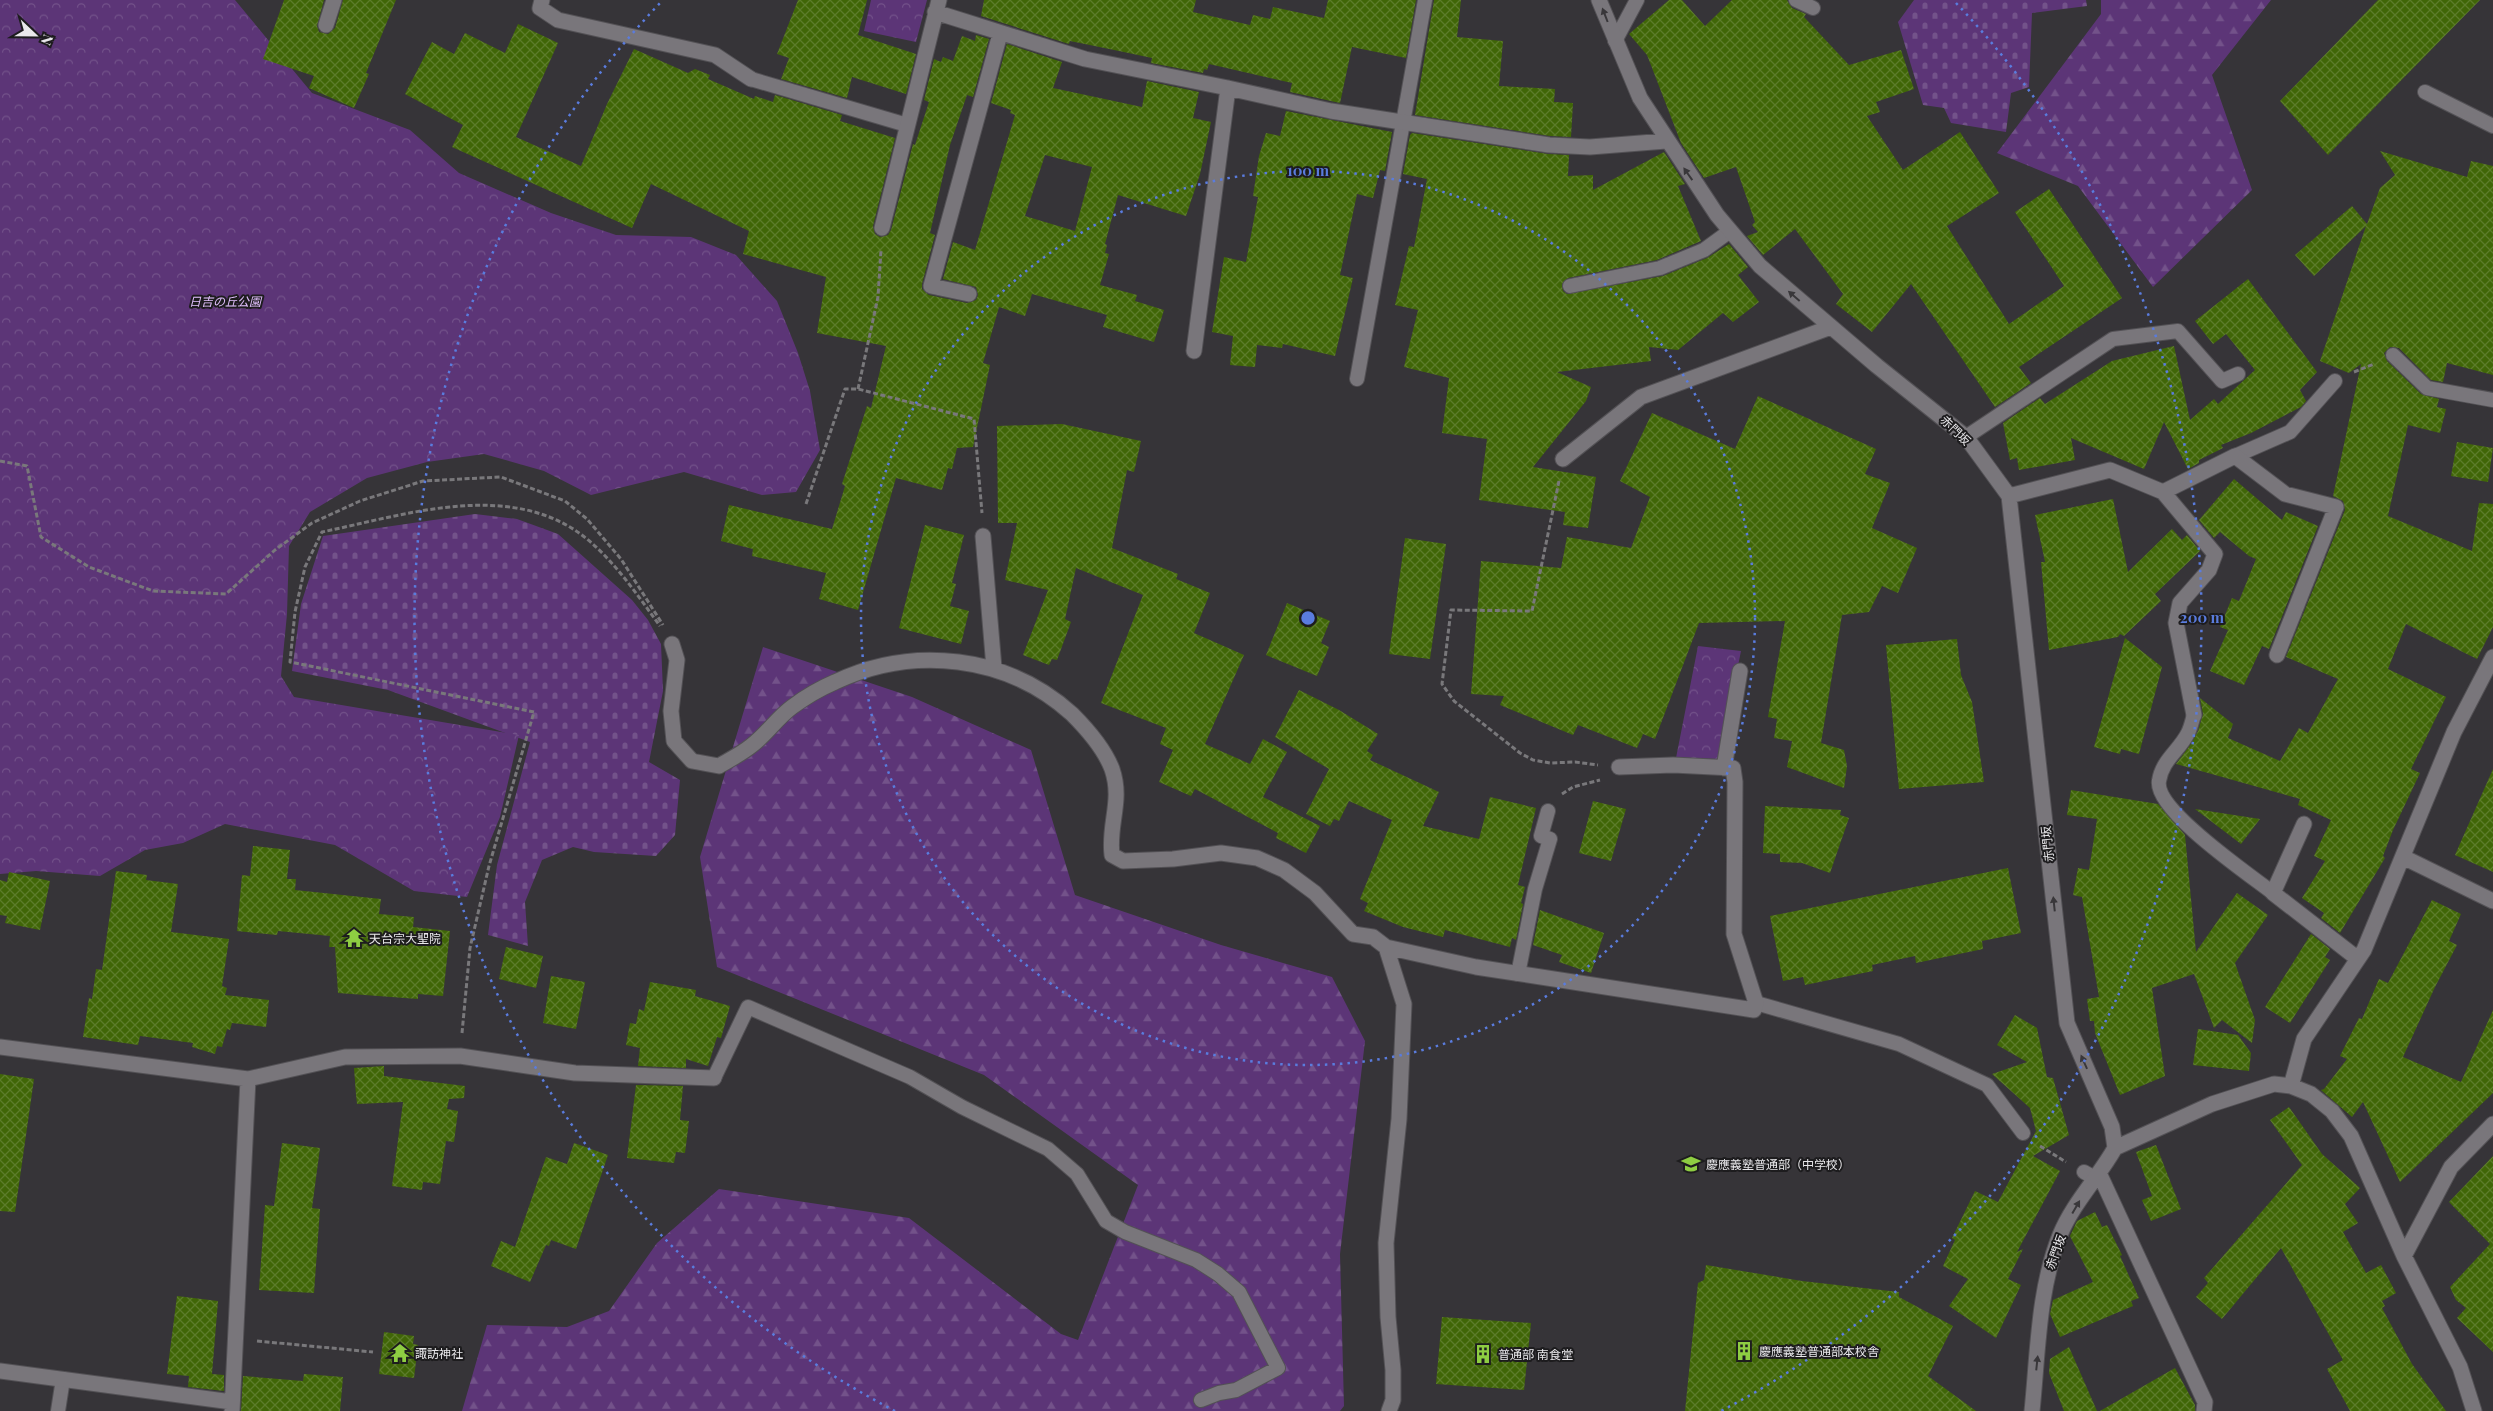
<svg xmlns="http://www.w3.org/2000/svg" width="2493" height="1411" font-family="'Playfair Display','Noto Sans JP',serif">
	<style>
		.forest { fill: url(#forest-firs) }
		.cemetery { fill: url(#cemetery-stones) }
		.park { fill: url(#park-crowns) }
		.building { fill: url(#building-cross-hatch); fill-rule: evenodd }
		.lines { fill: none; stroke-linecap: round; stroke-linejoin: round }
		.lane-casing { stroke: #535155; stroke-width: 16 }
		.street-casing { stroke: #535155; stroke-width: 17 }
		.path { stroke: #79787b; stroke-width: 3; stroke-dasharray: 5 2.5; stroke-linecap: butt }
		.lane { stroke: #79767b; stroke-width: 14 }
		.street { stroke: #79767b; stroke-width: 15 }
		.oneway { fill: #39373a }
		.ring { fill: none; stroke: #5a7cde; stroke-width: 2.5; stroke-dasharray: 2.5 5 }
		.labels { text-anchor: middle; dominant-baseline: central; stroke-width: 4; stroke-linejoin: round; paint-order: stroke }
		.park-label { font-size: 12px; font-style: italic; fill: #e2c0fe; stroke: #1d1c1e }
		.street-label { font-size: 12px; fill: #e9e8eb; stroke: #1d1c1e }
		.poi-label { font-size: 12px; fill: #e9e8eb; stroke: #1d1c1e; text-anchor: start }
		.centre { fill: #5a7cde; stroke: #1d1c1e; stroke-width: 2.5 }
		.ring-label { font-size: 15px; text-anchor: middle; font-weight: bold; fill: #5a7cde; stroke: #1d1c1e; stroke-width: 4; stroke-linejoin: round; paint-order: stroke }
	</style>
	<defs>
		<pattern id="forest-firs" width="22" height="20" patternUnits="userSpaceOnUse" patternTransform="scale(1.25)"><rect width="22" height="20" fill="#5c3577"/><path d="M5 1l3.5 6h-7zM16 11l3.5 6h-7z" fill="#73528a"/></pattern>
		<pattern id="cemetery-stones" width="16" height="16" patternUnits="userSpaceOnUse" patternTransform="scale(1.25)"><rect width="16" height="16" fill="#5c3577"/><path d="M2 7V4a2 2 0 0 1 4 0v3zM10 15v-3a2 2 0 0 1 4 0v3z" fill="#73528a"/></pattern>
		<pattern id="park-crowns" width="20" height="18" patternUnits="userSpaceOnUse" patternTransform="scale(1.25)"><rect width="20" height="18" fill="#5c3577"/><path d="M2 6a3 3 0 1 1 6 0M12 15a3 3 0 1 1 6 0" fill="none" stroke="#73528a"/></pattern>
		<pattern id="building-cross-hatch" width="8" height="8" patternUnits="userSpaceOnUse" patternTransform="scale(1.25)"><rect width="8" height="8" fill="#406607"/><path d="M0 0l8 8M0 8l8-8" fill="none" stroke="#5c7c2b"/></pattern>
	</defs>
	<rect width="100%" height="100%" fill="#363438"/>
	<path class="forest" d="M2101,0H2271L2212,75L2252,190L2153,287L2078,186L1997,153L2101,14Z
		M763,647L912,697L1031,750L1075,895L1221,945L1332,977L1365,1041L1340,1254L1344,1406L1340,1411H462L487,1325L567,1327L609,1311L657,1243L719,1189L909,1218L1061,1334L1078,1340L1138,1185L984,1075L717,967L700,857Z"/>
	<path class="cemetery" d="M1914,0H2086L2087,6L2032,13L2029,87L2011,93L2006,132L1951,123L1944,108L1923,105L1898,22Z
		M475,514L517,519L558,534L632,600L648,620L661,644L663,691L649,762L680,780L675,835L656,856L594,852L573,847L542,860L525,902L528,946L488,935L497,865L530,742L388,690L292,671L301,604L323,536Z"/>
	<path class="park" d="M0,0H235L312,93L410,130L459,173L551,213L616,235L691,237L736,255L777,301L798,353L810,391L820,450L796,492L762,495L684,472L591,495L544,471L484,454L427,462L367,478L310,512L289,546L287,614L281,676L294,697L519,735L500,817L467,897L414,891L335,845L225,824L183,843L145,850L100,876L36,871L0,874Z
		M871,0H927L916,42L864,31Z
		M1698,646L1741,651L1719,759L1676,758Z"/>
	<path class="building" d="M284,0H324L317,26L319,32L328,34L335,28L343,0H396L366,73L369,74L354,108L309,88L314,76L263,59Z
		M798,0H867L858,35L916,54L906,94L852,77L847,98L781,79L789,58L777,54Z
		M984,0H1196L1193,12L1250,25L1253,15L1270,19L1273,7L1324,18L1328,0H1416L1406,58L1352,47L1340,103L1290,92L1292,83L1209,64L1207,70L1204,69L1203,73L1151,63L1152,58L1119,51L1070,41L1069,44L981,16Z
		M1434,0H1461L1457,37L1503,41L1499,86L1555,89L1554,102L1573,103L1571,137L1550,136L1415,115Z
		M1669,0H1682L1705,26L1732,0H1787L1792,8L1806,14L1804,17L1849,65L1901,50L1914,89L1876,102L1880,112L1867,116L1903,170L1960,132L1999,193L1947,226L2009,324L2064,286L2015,212L2049,189L2122,298L2019,367L2031,383L1995,407L1911,284L1872,332L1836,304L1843,294L1795,229L1763,255L1747,236L1758,232L1752,225L1755,222L1736,167L1704,178L1681,143L1647,55L1629,34Z
		M2378,0H2480L2328,155L2280,101Z
		M518,24L558,43L516,137L581,166L607,104L634,49L688,73L695,69L710,75L708,79L754,99L755,96L773,102L775,95L842,115L840,121L895,138L873,226L875,234L880,237L888,235L891,230L913,144L915,145L929,102L924,100L934,59L941,62L943,57L953,61L962,36L975,41L976,35L989,39L973,97L967,95L950,145L930,233L935,235L922,284V289L929,295L967,303L976,300L978,295L976,287L943,279L953,242L975,250L1015,115L1010,113L1011,110L991,103L1007,44L1062,62L1053,88L1142,107L1147,81L1199,92L1193,118L1211,122L1200,174L1186,216L1118,195L1105,244L1107,245L1105,253L1109,254L1100,285L1137,295L1135,301L1164,310L1154,342L1103,327L1107,315L1032,294L1025,316L999,307L983,363L990,365L973,447L957,448L952,469L948,468L942,490L896,478L858,610L819,599L826,573L752,556L753,549L721,541L729,505L832,529L845,486L842,484L867,406L871,408L886,346L817,333L826,277L743,254L749,231L651,184L632,228L452,147L463,125L405,94L432,42L454,54L465,33L505,53ZM1045,155L1092,167L1075,231L1025,216Z
		M1286,111L1392,132L1385,171L1380,170L1373,198L1357,194L1340,275L1353,278L1335,356L1283,344L1282,348L1257,345L1255,367L1230,365L1233,336L1212,332L1224,257L1246,262L1258,197L1253,196L1259,156L1266,133L1280,136Z
		M1412,133L1548,154L1569,155L1568,176L1593,175V190L1664,152L1685,184L1678,186L1701,241L1657,260L1568,278L1562,284L1563,291L1567,294L1663,276L1707,258L1729,244L1748,267L1738,275L1759,302L1733,322L1723,313L1678,350L1649,347L1651,361L1557,372L1591,387L1586,401L1533,467L1596,477L1588,528L1563,525L1565,512L1479,500L1487,439L1442,433L1449,378L1404,367L1418,310L1395,305L1409,246L1414,247L1427,179L1403,174L1410,135Z
		M2380,151L2467,177L2471,161L2493,166V375L2447,363L2443,382L2431,380L2399,348L2390,347L2384,353L2387,361L2421,394L2439,399L2437,407L2446,409L2440,433L2408,425L2388,516L2472,551L2479,503L2493,504V627L2477,659L2406,624L2388,669L2446,697L2411,769L2420,773L2393,830L2383,856L2385,858L2340,933L2321,918L2324,913L2302,898L2325,861L2314,856L2331,820L2298,805L2300,799L2176,764L2191,744L2198,731L2203,714L2200,698L2233,724L2228,738L2280,761L2299,728L2308,733L2338,679L2286,657L2345,510L2343,501L2333,496L2361,364L2349,373L2320,361L2366,226L2314,276L2295,255L2352,206L2367,224L2380,188L2395,175Z
		M2248,279L2317,372L2300,390L2306,401L2301,407L2251,433L2221,445L2223,448L2199,460V463L2188,469L2164,422L2144,469L2071,438L2075,460L2019,470L2017,458L2010,460L2003,423L2040,398L2045,404L2112,361L2174,346L2190,420L2214,399L2218,404L2255,370L2226,334L2213,344L2195,321Z
		M1758,396L1876,449L1865,474L1890,483L1872,528L1917,548L1898,593L1882,586L1869,612L1842,615L1821,743L1844,750L1847,766L1844,788L1787,767L1792,741L1774,738L1777,719L1768,717L1785,621L1699,623L1655,739L1643,734L1637,748L1578,725L1573,735L1500,705L1504,696L1471,694L1481,561L1561,568L1567,537L1631,548L1650,497L1620,481L1652,413L1735,449Z
		M1062,424L1141,441L1134,472L1127,470L1112,548L1178,574L1176,579L1210,593L1194,633L1244,655L1205,744L1250,764L1263,739L1287,752L1263,797L1320,826L1306,853L1276,838L1278,833L1195,789L1191,796L1159,782L1173,750L1160,744L1166,728L1101,703L1143,595L1076,568L1065,619L1071,622L1057,660L1052,659L1049,665L1023,655L1048,590L1005,580L1017,523H998L997,426Z
		M2457,442L2493,448L2488,482L2451,476Z
		M2234,479L2282,520L2286,512L2318,526L2269,649L2262,646L2244,685L2210,671L2228,630L2220,627L2232,598L2239,601L2256,559L2249,556L2220,532L2214,538L2199,520Z
		M2113,499L2128,572L2172,529L2182,540L2187,535L2200,551L2155,594L2161,601L2124,636L2120,634L2118,637L2049,650L2041,562H2045L2035,515Z
		M925,525L964,535L952,583L956,584L950,606L969,611L961,644L899,628Z
		M1405,538L1446,544L1430,659L1389,654Z
		M1287,603L1330,621L1321,643L1329,647L1317,676L1266,655Z
		M2125,638L2162,667L2139,754L2121,749L2120,754L2094,747Z
		M1957,639L1961,675L1972,702L1984,782L1899,789L1886,645Z
		M1299,690L1339,710L1378,734L1367,751L1373,755L1370,760L1439,792L1423,826L1479,839L1490,797L1536,808L1518,885L1525,887L1521,903L1523,904L1516,940L1512,938L1510,947L1445,930L1443,937L1403,927L1364,911L1368,903L1360,899L1392,820L1349,801L1339,821L1334,819L1330,826L1306,814L1329,769L1275,737Z
		M2493,769V872L2455,855Z
		M2071,790L2158,804L2185,835L2196,952L2237,893L2268,915L2235,963L2255,1020L2252,1043L2222,1020L2214,1028L2194,974L2152,988L2165,1076L2120,1095L2095,1033L2094,1021H2090L2087,999L2099,997L2082,897L2073,895L2078,868L2089,870L2097,819L2067,815Z
		M1593,801L1626,809L1611,861L1579,853Z
		M1765,806L1841,810L1840,815L1849,818L1830,873L1802,863L1780,862V854L1763,853Z
		M2195,809L2260,819L2241,844Z
		M253,846L290,850L287,879H296L295,890L381,899L379,914L414,917L413,927L450,931L443,996L418,994V999L338,993L335,947H329L330,936L278,931L277,935L237,931L242,875L250,876Z
		M2008,868L2021,933L1982,941L1983,949L1916,963L1915,956L1872,965L1873,971L1805,985L1803,977L1783,981L1770,916Z
		M116,871L147,875L146,880L178,884L171,932L229,939L222,986L227,988L225,995L269,1000L266,1027L232,1023L230,1030L227,1029L222,1047L217,1046L215,1054L192,1047L193,1043L140,1036L138,1045L83,1037L89,998L92,999L96,969L102,970Z
		M9,872L50,881L40,930L5,923L7,916L0,915V880L7,882Z
		M2432,900L2461,914L2449,941L2457,945L2435,987L2403,1057L2461,1082L2493,1010V1093L2400,1182L2363,1102L2352,1117L2321,1090L2324,1089L2347,1059L2340,1056L2359,1018L2362,1019L2379,979L2388,983Z
		M1540,910L1604,933L1591,973L1559,962L1562,955L1533,945Z
		M2311,934L2330,949L2325,957L2330,960L2290,1023L2265,1007Z
		M506,947L543,956L536,988L499,979Z
		M551,976L585,982L576,1029L543,1023Z
		M650,982L696,990L695,996L730,1006L721,1038L717,1037L708,1066L686,1059V1068L638,1066L640,1048L626,1045L630,1023L636,1024L639,1009L644,1011Z
		M2015,1015L2037,1028L2047,1077L2053,1078L2069,1135L2033,1156L2060,1171L2017,1252L2023,1249L2008,1279L2021,1285L1996,1338L1949,1306L1968,1279L1943,1266L1955,1240L1952,1238L1975,1191L1998,1202L2036,1131L2030,1108L1992,1074L2027,1062L1997,1045Z
		M2198,1029L2238,1035L2251,1053L2249,1071L2193,1065Z
		M384,1066V1076L465,1086L464,1098L449,1099L447,1109L458,1111L454,1142L446,1141L440,1184L423,1182L422,1190L392,1186L403,1102L357,1104L356,1095L354,1068Z
		M0,1074L34,1079L15,1212L0,1211Z
		M636,1085L683,1086L680,1120L689,1121L685,1153L676,1152L674,1163L627,1158Z
		M2289,1107L2322,1154L2360,1188L2345,1204L2358,1223L2343,1232L2366,1273L2381,1265L2396,1293L2382,1301L2385,1306L2382,1308L2412,1364L2446,1411H2350L2327,1369L2343,1360L2281,1248L2222,1319L2196,1297L2208,1283L2204,1278L2302,1165L2270,1120Z
		M282,1143L320,1148L312,1208L320,1209L314,1293L259,1290L265,1205L274,1206Z
		M574,1143L608,1155L576,1249L551,1240L549,1246L546,1245L530,1282L491,1266L501,1241L515,1247L546,1157L567,1164Z
		M2156,1145L2181,1209L2151,1221L2142,1200L2152,1196L2136,1152Z
		M2493,1156V1352L2457,1318L2466,1308L2456,1300L2450,1287L2490,1244L2449,1202Z
		M2095,1212L2102,1227L2107,1225L2122,1255L2120,1256L2139,1298L2131,1301L2133,1306L2060,1337L2050,1314L2053,1300L2093,1282L2070,1236L2077,1221Z
		M1706,1265L1802,1281L1899,1292V1297L1953,1326L1928,1376L1976,1411H1685L1698,1283L1704,1280Z
		M177,1296L218,1301L212,1374L224,1375V1391L188,1387L189,1376L167,1374Z
		M1442,1317L1531,1323L1524,1390L1436,1384Z
		M384,1332L414,1336L413,1344L418,1345L414,1378L379,1374Z
		M2069,1347L2097,1411H2064L2049,1373L2050,1359Z
		M2175,1368L2195,1405V1411H2100Z
		M304,1374L343,1377L340,1411H241L243,1376L303,1381Z"/>
	<g class="lines">
		<g class="lane-casing">
			<path id="lane" d="M1796,0L1813,8
				M1615,41L1637,0
				M751,79L907,125
				M2425,92L2493,126
				M1570,286L1660,268L1704,250L1730,231
				M2393,355L2427,388L2493,400
				M1357,379L1425,0
				M1966,437L2113,339L2178,331L2222,381L2238,374
				M2235,456L2290,432L2335,381
				M2194,715C2192,721 2191,727 2188,733C2179,751 2162,760 2159,781C2154,810 2250,875 2273,893
				M1518,974L1535,889L1550,839L1541,836L1548,811
				M1756,1003L1899,1044L1987,1085L2023,1133
				M714,1078L748,1007L910,1077L962,1107L1048,1149L1077,1174L1106,1221L1125,1232L1196,1260L1218,1274L1239,1292L1278,1368L1236,1390L1219,1393L1201,1400
				M2084,1172L2095,1178
				M58,1411L63,1379"/>
		</g>
		<g class="street-casing">
			<path id="street" d="M542,0L540,8L558,20L715,55L751,79
				M1599,0L1640,98L1717,215L1760,266L1877,366L1966,437L2009,496L2067,1023L2112,1127L2115,1148C2098,1178 2073,1203 2060,1235C2038,1290 2038,1353 2032,1411
				M935,12L1085,59L1228,88L1331,111L1549,145L1590,147L1666,141
				M326,25L334,0
				M882,228L939,0
				M969,294L931,286L1000,34
				M1194,351L1228,88
				M1563,459L1641,397L1831,327
				M2163,492L2235,456L2285,494L2336,507L2277,655
				M2009,496L2110,470L2163,492L2215,554L2209,570L2180,603L2176,623L2194,715
				M983,536L994,668
				M672,644L677,660L671,711L674,741L692,761L719,766C729,760 741,754 751,746C766,735 777,718 792,707C804,698 821,688 835,682C913,645 1007,655 1072,714C1087,729 1104,748 1112,769C1123,801 1108,824 1112,855L1123,861L1173,859L1221,853L1257,858L1284,870L1315,893L1353,934L1373,937L1386,947L1476,967L1754,1010L1756,1003L1734,934L1735,782L1733,768L1673,765L1619,767
				M1724,768L1740,671
				M2304,824L2273,893L2358,959
				M2403,857L2493,901
				M1386,947L1404,1004L1399,1119L1386,1243L1388,1317L1393,1370V1400L1389,1411
				M0,1047L248,1079L232,1411
				M248,1079L345,1057L460,1056L575,1073L714,1078
				M2291,1086L2304,1039L2364,950L2454,732L2493,657
				M2115,1148L2212,1104L2274,1084L2291,1086L2311,1094L2332,1111L2351,1136L2404,1256L2460,1367L2474,1411
				M2099,1173L2205,1402L2204,1411
				M2404,1256L2451,1167L2493,1124
				M0,1371L232,1402"/>
		</g>
		<path class="path" d="M2354,372L2374,364
			M858,389L878,297L881,250
			M0,461L27,466L41,537L89,567L153,591L226,594L275,550L312,523L360,501L423,481L501,477L565,501L587,519L621,559L663,625
			M1559,481L1532,611L1451,610L1442,684L1454,701L1520,753L1533,760L1550,763L1575,762L1598,765
			M806,504L845,389H858L974,419L982,513
			M1562,794L1573,787L1600,780
			M462,1033L470,948L489,866L534,712L290,662L295,612L305,567L322,532C405,515 512,478 587,539C616,563 638,596 660,626
			M2040,1146L2066,1162
			M257,1341L373,1352"/>
		<use href="#lane" class="lane"/>
		<use href="#street" class="street"/>
	</g>
	<defs><path id="oneway-solid" d="M-6-.8H1V-3.2L6.5 0L1 3.2V.8H-6Z" transform="scale(1.25)"/></defs>
	<g class="oneway">
		<use href="#oneway-solid" transform="translate(1605 15) rotate(-111)"/>
		<use href="#oneway-solid" transform="translate(1688 174) rotate(-125)"/>
		<use href="#oneway-solid" transform="translate(1794 296) rotate(-139)"/>
		<use href="#oneway-solid" transform="translate(2054 904) rotate(-96)"/>
		<use href="#oneway-solid" transform="translate(2084 1062) rotate(-114)"/>
		<use href="#oneway-solid" transform="translate(2076 1207) rotate(-60)"/>
		<use href="#oneway-solid" transform="translate(2037 1363) rotate(-84)"/>
	</g>
	<g class="ring">
		<circle cx="1308" cy="618" r="447"/>
		<path d="M895 1411A894 894 0 0 1 660 3M1956 3A894 894 0 0 1 1721 1411"/>
	</g>
	<defs>
		<g id="temple-bare" transform="scale(1.5)"><path d="M0-6L5-2H3V0L6.5 2.5H4V6H1.5V3h-3V6H-4V2.5H-6.5L-3 0V-2H-5Z" fill="#8ecd42" stroke="#1d1c1e" stroke-width="2.5" paint-order="stroke"/></g>
		<g id="school-bare" transform="scale(1.5)"><path d="M0-5L7-2L0 1L-7-2ZM-4 1L0 2.5L4 1V4Q0 6-4 4Z" fill="#8ecd42" stroke="#1d1c1e" stroke-width="2.5" paint-order="stroke"/></g>
		<g id="building-bare" transform="scale(1.5)"><path d="M-4-6H4V6H1V3H-1V6H-4ZM-2.5-4.3h1.7v1.8h-1.7ZM.8-4.3h1.7v1.8H.8ZM-2.5-1h1.7V.8h-1.7ZM.8-1h1.7V.8H.8Z" fill="#8ecd42" stroke="#1d1c1e" stroke-width="2.5" paint-order="stroke"/></g>
	</defs>
	<g fill-rule="evenodd">
		<use href="#temple-bare" x="354" y="938"/>
		<use href="#school-bare" x="1691" y="1164"/>
		<use href="#building-bare" x="1744" y="1351"/>
		<use href="#temple-bare" x="400" y="1353"/>
		<use href="#building-bare" x="1483" y="1354"/>
	</g>
	<g class="labels">
		<g class="park-label">
			<text x="225" y="301">日吉の丘公園</text>
		</g>
		<g class="street-label">
			<text transform="translate(1956 430) rotate(44)">赤門坂</text>
			<text transform="translate(2047 844) rotate(-96)">赤門坂</text>
			<text transform="translate(2055 1252) rotate(-70)">赤門坂</text>
		</g>
		<g class="poi-label">
			<text x="369" y="938">天台宗大聖院</text>
			<text x="1706" y="1164">慶應義塾普通部（中学校）</text>
			<text x="1759" y="1351">慶應義塾普通部本校舎</text>
			<text x="415" y="1353">諏訪神社</text>
			<text x="1498" y="1354">普通部 南食堂</text>
		</g>
	</g>
	<circle cx="1308" cy="618" r="8" class="centre"/>
	<g class="ring-label">
		<text x="1308" y="176">100 m</text>
		<text x="2202" y="623">200 m</text>
	</g>
	<g transform="translate(35 35) rotate(112)" stroke="#1d1c1e" stroke-width="4" paint-order="stroke">
	<path d="M0-4L9 19L0 12L-9 19Z" fill="#e9e8eb"/>
	<text y="-8" font-size="14" font-weight="bold" text-anchor="middle" fill="#e9e8eb">N</text>
	</g>
</svg>
